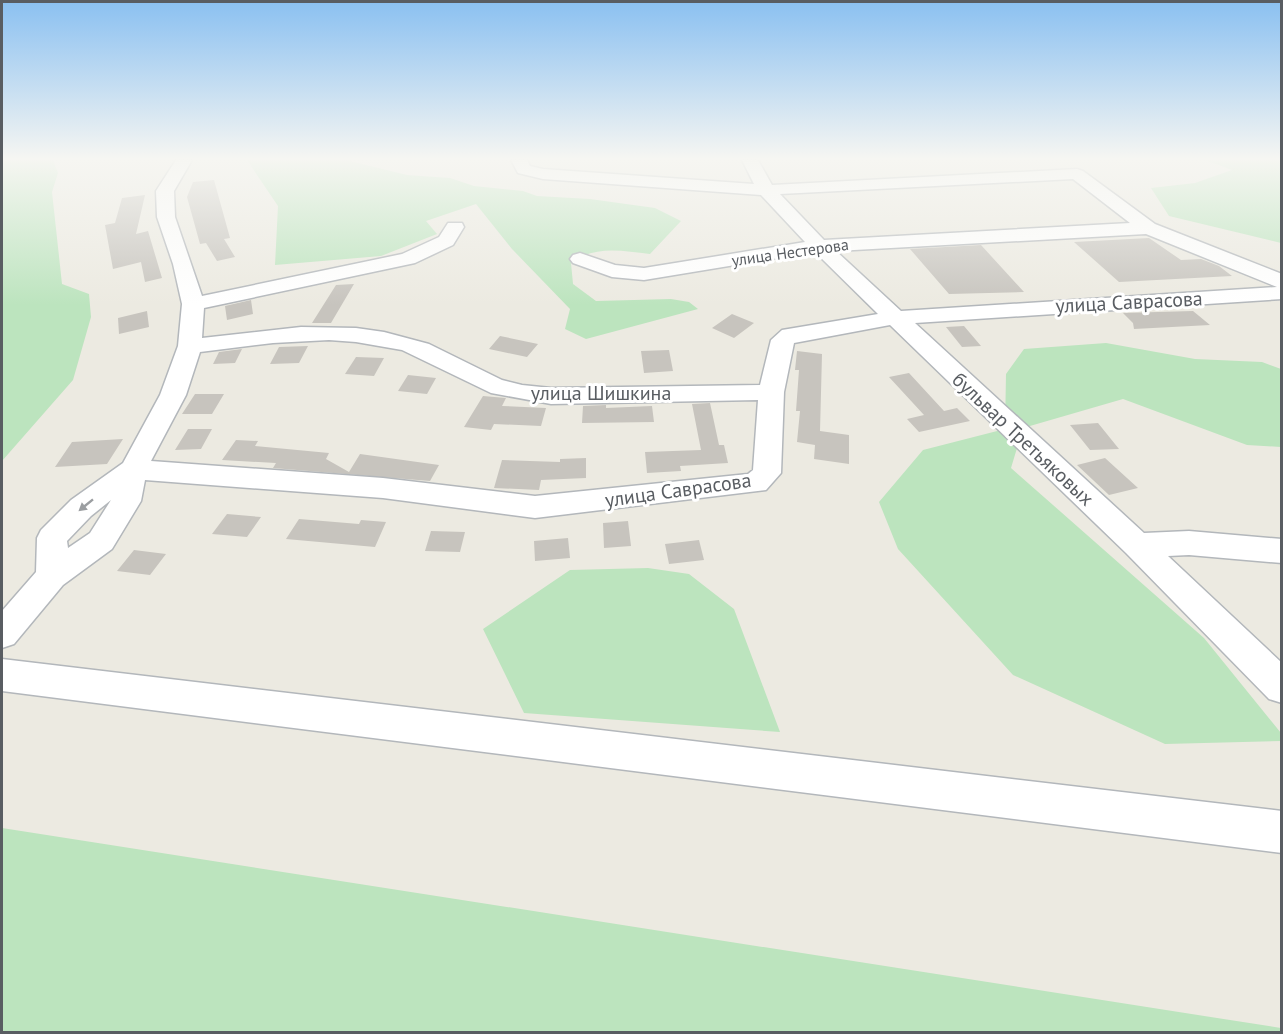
<svg xmlns="http://www.w3.org/2000/svg" width="1283" height="1034" font-family="'PT Sans',sans-serif">
	<style>
		.green { fill: #bce4be }
		.building { fill: #c7c4be }
		.lines { fill: none; stroke-linecap: round; stroke-linejoin: round }
		.minor-casing { stroke: #b3b7bb; stroke-width: 3 }
		.minor { fill: #fff; fill-rule: evenodd }
		.oneway { fill: #9b9ea1 }
		.labels { text-anchor: middle; dominant-baseline: central; stroke-width: 6; stroke-linejoin: round; paint-order: stroke }
		.far-street-label { font-size: 16px; fill: #595d62; stroke: #fff }
		.street-label { font-size: 20px; fill: #595d62; stroke: #fff }
	</style>
	<rect width="100%" height="100%" fill="#eceae1"/>
	<path class="green" d="M2,160H53L58,173L52,192L62,284L89,294L91,317L73,380L2,461Z
		M247,160H346L407,175L450,178L474,186L523,191L537,196L590,199L655,208L681,221L650,254C621,251 596,245 571,263L573,284L596,301L671,299L689,302L698,309L586,339L565,329L570,309L512,249L476,204L426,221L437,234L381,256L275,265L278,206Z
		M1205,160H1281V243L1169,216L1151,188L1195,183L1232,170Z
		M1106,343L1195,359L1262,362L1281,369V447L1247,445L1123,399L1023,428L1011,468L1204,638L1281,733V741L1165,744L1013,675L898,549L879,502L923,450L1005,429L1006,374L1024,349Z
		M648,568L689,574L734,609L780,732L524,713L483,629L570,570Z
		M2,828L1281,1028V1032H2Z"/>
	<path class="building" d="M214,180L230,238L224,239L235,257L217,261L206,243L200,244L187,197L193,182Z
		M145,195L136,234L148,231L162,278L145,282L141,262L113,269L105,225L115,223L122,198Z
		M1149,238L1181,260L1201,259L1219,266L1232,276L1119,282L1074,242Z
		M981,245L1024,292L949,294L910,249Z
		M354,284L331,323H312L336,285Z
		M251,300L253,314L227,320L225,306Z
		M147,311L149,327L119,334L118,318Z
		M1193,311L1210,325L1134,329L1133,323L1123,313Z
		M732,314L754,323L734,338L712,328Z
		M964,326L981,346L962,347L946,327Z
		M500,336L538,344L527,357L489,349Z
		M308,346L299,363L270,364L279,347Z
		M242,349L235,363L213,364L219,352Z
		M669,350L673,371L644,373L641,351Z
		M797,351L822,354L820,431L849,435V464L814,459L815,445L797,442L800,411H796L799,370H795Z
		M356,357L384,358L374,376L345,374Z
		M909,373L944,411L957,408L970,421L919,432L907,419L924,415L889,377Z
		M408,375L436,378L427,394L398,391Z
		M195,394H224L212,414H182Z
		M483,396L506,398L502,406L546,408L541,426L494,424L491,430L464,427Z
		M710,403L719,445H724L728,463L680,466L681,471L647,473L645,452L701,450L692,404Z
		M606,405V408L652,406L654,422L582,423L583,406Z
		M1098,423L1119,449L1090,450L1070,425Z
		M188,429H212L201,449L175,450Z
		M123,439L107,464L55,467L72,442Z
		M236,440L258,441L255,446L329,453L326,459L349,472L360,454L439,465L430,481L273,468L276,463L222,460Z
		M586,458V478L541,480L539,490L494,488L502,460L560,462V459Z
		M1105,458L1138,488L1109,495L1077,465Z
		M227,514L261,517L247,537L212,534Z
		M299,519L359,524L361,520L386,522L375,547L286,539Z
		M628,521L631,546L604,548L603,523Z
		M431,531L465,532L460,552L425,551Z
		M568,538L570,558L535,561L534,541Z
		M699,540L704,560L669,564L665,544Z
		M134,550L166,554L150,575L117,571Z"/>
	<g class="lines">
		<g class="minor-casing">
			<path id="minor" d="M176,160H192L174,191L175,217L202,296L402,254L439,237L448,223H462L464,227L453,245L415,263L204,308L202,338L301,327L356,328L384,332L429,344L502,380L522,385L551,388L760,385L771,340L782,330L878,314L815,252L644,280L612,277L573,263L570,259L573,255L580,253L615,265L644,268L805,242L761,195L543,179L518,173L511,160H527L530,166L543,169L754,184L742,160H758L772,185L1077,169L1083,171L1155,224L1282,274V299L915,323L1144,533L1189,531L1282,539V563L1189,555L1168,556L1282,663V703L1269,699L1126,553L890,325L794,343L784,392L781,473L766,490L535,518L383,498L145,480L141,501L112,549L63,585L14,644L2,648V611L36,572L37,538L41,530L71,500L123,463L160,395L178,346L182,304L173,264L157,217L156,191ZM1073,179L1130,223L824,240L780,194ZM1146,234L1277,287L901,311L836,251ZM329,340L356,342L402,350L491,393L551,404L758,400L753,470L748,474L535,496L383,478L151,461L186,395L200,352L273,343ZM111,500L90,533L68,548L67,541L91,516Z
				M2,659L1282,811V853L2,691Z"/>
		</g>
		<use href="#minor" class="minor"/>
	</g>
	<defs><path id="oneway-solid" d="M-6-.8H1V-3.2L6.5 0L1 3.2V.8H-6Z" transform="scale(1.5)"/></defs>
	<use class="oneway" href="#oneway-solid" transform="translate(86 505) rotate(141)"/>
	<linearGradient id="sky" x2="0" y2="1"><stop stop-color="#8ac0f1"/><stop offset="0.52" stop-color="#f6f6f2"/><stop offset="1" stop-color="#f6f6f2" stop-opacity="0"/></linearGradient>
	<rect width="1283" height="305" fill="url(#sky)"/>
	<g class="labels">
		<g class="far-street-label">
			<text transform="translate(790 252) rotate(-8)">улица Нестерова</text>
		</g>
		<g class="street-label">
			<text transform="translate(1129 302) rotate(-3)">улица Саврасова</text>
			<text x="601" y="393">улица Шишкина</text>
			<text transform="translate(1023 439) rotate(43)">бульвар Третьяковых</text>
			<text transform="translate(678 490) rotate(-8)">улица Саврасова</text>
		</g>
	</g>
	<rect width="1283" height="1034" fill="none" stroke="#595d62" stroke-width="6"/>
</svg>
